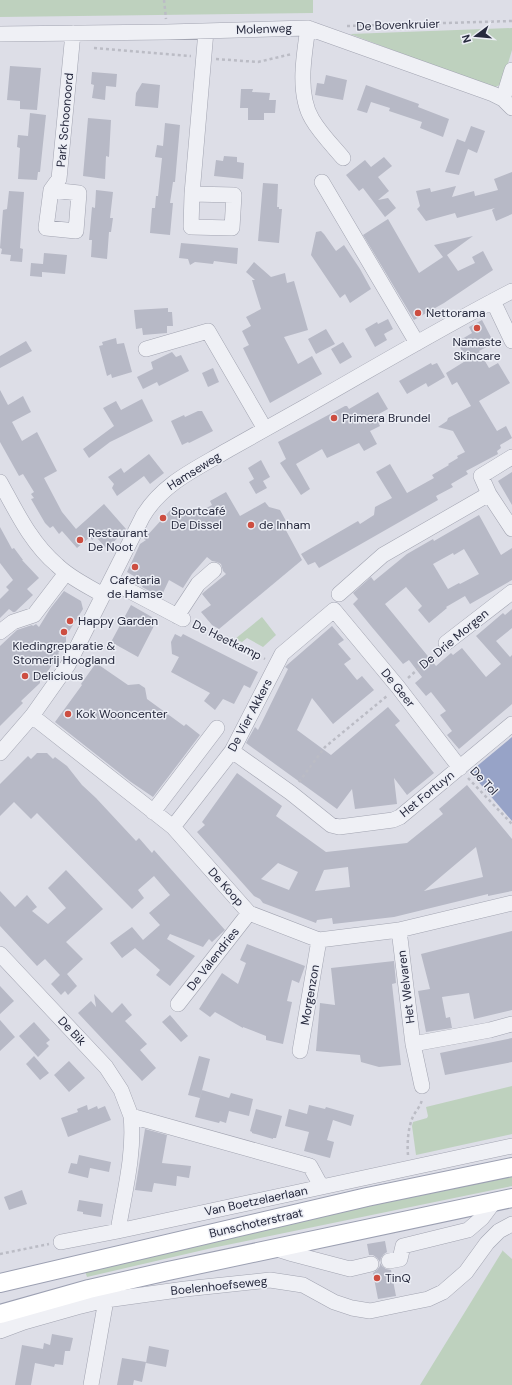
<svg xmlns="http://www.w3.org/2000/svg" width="512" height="1385" font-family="'DM Sans',sans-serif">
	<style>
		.green { fill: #bed1be }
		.water { fill: #97a3c7 }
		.building { fill: #b7b9c6; fill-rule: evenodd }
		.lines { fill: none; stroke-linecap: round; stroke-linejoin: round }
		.minor-casing { stroke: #a2a4b1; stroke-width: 16 }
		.major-casing { stroke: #9ca0b2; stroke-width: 20 }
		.path { stroke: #bbbcc5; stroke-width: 2.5; stroke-dasharray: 3 3; stroke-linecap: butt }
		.minor { stroke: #eff0f5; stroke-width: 15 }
		.major { stroke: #fff; stroke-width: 18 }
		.poi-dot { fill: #cd4e41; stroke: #eceef5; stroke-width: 1.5 }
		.labels { text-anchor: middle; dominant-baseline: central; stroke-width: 3; stroke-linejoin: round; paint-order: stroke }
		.street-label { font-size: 12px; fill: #26293d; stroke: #eceef5 }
		.poi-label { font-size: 12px; fill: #26293d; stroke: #eceef5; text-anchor: start }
	</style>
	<rect width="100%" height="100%" fill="#dddee7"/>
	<path class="green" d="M0,0H313V13L0,17Z
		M512,28V50L502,84L493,88L350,34Z
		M262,617L276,635L263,647L247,638L242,642L235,639Z
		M512,1086V1134L416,1155L412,1126L413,1122L427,1118L428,1116L426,1107Z
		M512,1174V1186L212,1248L87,1277L85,1271L241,1234Z
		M503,1250V1251L512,1259V1385H420Z"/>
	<path class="water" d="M512,737V821L470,772Z"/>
	<path class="building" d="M10,66L41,68L37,110L20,109V101L7,100Z
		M92,72L117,74L116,87L106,86L105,100L92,98L94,85L91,84Z
		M326,75L347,80L343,100L315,95L317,83L324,84Z
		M142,83L160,85L158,108L135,106L136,93Z
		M366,85L419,104L418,107L449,119L443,137L420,128L422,122L389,111L390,108L371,102L367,113L357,110Z
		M241,89H253L252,92L270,93L269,100H276L275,113H264V120H248V108H240Z
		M30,113L46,115L40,172H38L37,180L18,179L20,148L17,147L18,135L28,136Z
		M88,118L111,120L109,157L106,156L105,179L83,176Z
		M165,123L180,125L175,182H173L170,203H173L170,235L150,233L152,208H155L156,196H158L162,158L155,157L157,145L163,146Z
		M471,126L485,131L477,153L468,149L459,175L445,172L457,139L465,142Z
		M224,156L237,157V162L244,163L243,179L214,176L216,160L223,161Z
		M384,157L392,166L378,177L389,191L378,200L388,198L396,208L385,217L363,188L359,191L346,175L365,160L371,167Z
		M512,172V214L496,221L492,210L495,208L457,218L455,213L426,221L417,209L420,206L416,191L430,188L431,192L456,186L452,197L474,191L475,196L498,190L494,179Z
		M263,183L278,184L277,207H279V209H282L279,243L258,241Z
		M96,190L113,192L110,218H113L111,232H109L107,259L91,257L92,240H89L90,230L92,207L95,208Z
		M9,191L24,192L20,248L23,249L22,262L10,261L11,255L1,254L2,249L0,248L3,210L7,209Z
		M388,219L419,273L443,257L434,245L473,236L447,255L458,271L475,263L472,257L483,251L493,270L444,303L414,320L363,235Z
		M321,231L324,234L336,251L344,245L360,269L371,289L350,303L345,294L340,298L311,255L316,232Z
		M181,243L238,248L237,264L214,261L213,264L195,262L190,265L188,259L179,258Z
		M44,253L67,255L65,274L42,272V277L30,276L31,263L43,264Z
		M254,262L271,277L285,273L287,283L294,281L308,330L284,337L298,364L312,356L322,374L270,403L243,348L249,345L242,331L251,326L246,317L261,309L252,280H255L246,272Z
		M168,308V312H172L173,326H167V333L143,335L142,328L136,329L134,310Z
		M388,319L393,329L384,334L387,340L375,347L365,329L377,322L378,324Z
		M482,320L494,343L479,351L489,368L498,363L510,383L479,401L497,431L506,426L512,438L500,445L501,448L497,451L498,454L466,471L468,474L451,484L453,487L436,496L438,500L319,568L315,562L308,565L301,554L358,521L360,524L374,515L375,507L392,498L376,472L390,464L407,493L434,478L432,475L449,465L448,464L458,458L457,456L465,452L453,431L438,427L447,421L448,418L471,406L457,382L452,385L446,373L467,360L457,342L472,333L469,327Z
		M326,329L335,344L316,354L308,339Z
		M116,338L117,344L124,343L132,372L112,378L111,374L107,376L99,346L103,345L102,342Z
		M26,341L32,351L0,368V356Z
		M343,342L352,357L340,364L331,349Z
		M172,352L176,357L181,355L189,371L159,386L157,382L143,389L137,377L153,369L151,362Z
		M431,363L432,365L437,363L445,377L428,387L426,383L407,394L399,381Z
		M213,368L219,382L208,387L202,373Z
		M0,390L8,405L23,396L31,412L12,422L22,441L37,432L57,471L44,478L62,512L76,529L104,504L126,529L107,549L96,537L92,540L90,537L77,548L62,531L59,534L53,526L50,528L45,523L31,499L34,498L31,494L34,492L23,474L19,476L0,442Z
		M378,392L388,409L375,416L380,426L370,431L377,444L364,451L359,443L327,458L322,449L296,464L310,489L301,495L280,463L286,459L278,442L345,406H347L349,409Z
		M142,399L153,421L110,442L89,458L83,449L114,426L103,408L116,401L121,410Z
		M198,411H202L213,431L189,443L188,442L182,445L171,421L184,415L185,417Z
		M149,454L164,473L150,484L144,476L117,496L112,488L114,484L108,477L121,468L124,473Z
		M261,460L270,477L263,481L267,488L256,494L249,482L254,479L248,468Z
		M512,472V505L498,481Z
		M226,492L240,516L265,502L269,507L280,510L286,521L282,523L302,560L219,629L212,625L201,612L211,605L202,594L204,592L226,574L223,571L221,564L217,562L212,561L207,557L192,574L183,588L169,580L161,597L142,587L144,582L127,572L140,544L146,540L144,539L175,505L190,517L212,505L210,501Z
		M479,515L501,555L512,548V580L470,604L465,596L446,607L447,608L429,623L418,610L422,606L406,587L385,604L436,666L451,653L453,655L462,648L486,677L501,664L476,636L503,613L505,615L512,609V628L496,641L510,657L512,655V704L459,749L447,735L452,731L440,715L446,711L431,692L426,696L415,683L422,677L409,660L403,664L371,626L353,604L358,599L353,593L371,577L374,581L407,554L433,539L434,541ZM464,549L479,574L460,584L459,583L448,589L433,564L453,553L454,555Z
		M0,527L12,549L14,548L23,560H22L39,578L27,589L33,595L15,612H13L9,609L0,618V599L9,590L6,587L13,580L0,563Z
		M64,591L81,601L83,609L66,636V645L58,653L59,654L48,671L40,679V683L21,701L23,703L0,726V646L17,630L32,625L33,626L36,624L39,627L50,609Z
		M131,605L157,620L138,657L111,642Z
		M332,626L344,640L338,644L351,659L344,664L357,680L362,676L374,690L333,724L312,698L297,730L331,755L388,707L400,721L395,725L434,773L407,795L394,778L397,804L355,809L352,789L337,809L246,743L255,727L258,730L288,669L285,667L287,665Z
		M175,634L181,637L183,634L258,672L250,688L244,685L234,704L223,699L215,710L204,701L210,693L171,672L179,657L172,654L171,642Z
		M96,663L128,685L139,684L145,688L147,699L184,726L186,724L200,735L153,797L131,782L55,722L82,685L81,684Z
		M37,753H47L53,759L55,757L67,766L82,785L96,798L136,841L139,838L152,853L154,850L225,930L212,942L209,939L203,947L170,934L167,939L195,956L170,986L156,975L160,970L135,948L122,958L110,943L132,927L143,940L160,925L149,913L170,895L154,876L138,890L144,898L132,909L37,813L31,819L14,802L0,816V784L28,756L31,759Z
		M237,773L282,806L276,816L326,852L407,843L443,814L439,809L467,785L512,839V891L488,896V894L394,917L333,924L332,918L317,920L316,923L263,903L260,899L254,896L197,832L205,825L202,822ZM476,847L483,877L424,891ZM278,863L298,872L289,890L261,879ZM348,867L350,887L315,891L324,870Z
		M66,870L103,909L66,942L83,959L67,974L77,986L68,995L65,991L61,995L51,984L60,975L45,959L37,966L0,926V891L15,907L27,895L37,907L32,911L48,924L66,908L48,888Z
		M512,931V1010L474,1019L469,993L442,997L446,1018L450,1017L452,1028L426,1032L418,991L430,989L421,954Z
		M247,944L305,966L299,983L292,980L287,1001L292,1002L283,1044L266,1040V1036L243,1027V1028L215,1012L210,1017L199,1009L222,973L238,984L246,963L240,960Z
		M394,961L396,983L392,984L401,1065L379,1067L361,1062L360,1055L316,1051L320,1003L335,1005L331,968Z
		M0,986L14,1001L0,1014Z
		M94,994L112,1013L122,1003L132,1015L125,1021L147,1044L140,1050L156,1068L142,1081L78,1013L91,1001L96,1007Z
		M170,1015L188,1036L181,1042L162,1022Z
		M0,1020L15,1037L0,1051Z
		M34,1022L50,1040L46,1043L49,1046L38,1057L19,1036Z
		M512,1038V1062L445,1075L440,1053Z
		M34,1056L49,1073L40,1080L26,1064Z
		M199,1056L210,1059L200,1098L188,1095Z
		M69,1061L85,1078L69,1092L54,1075Z
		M202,1090L229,1098L231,1093L253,1099L249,1116L229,1111L226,1123L220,1121L219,1123L195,1117Z
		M87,1105L88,1110L97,1106L98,1109L105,1106L111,1120L68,1137L61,1118L78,1112L77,1109Z
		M309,1105L325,1109L326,1107L354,1115L351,1126L333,1120L327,1140L334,1142L330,1158L304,1151L309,1132L285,1126L289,1109L307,1114Z
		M256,1109L282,1116L276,1138H273V1139L252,1133V1132L250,1131Z
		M145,1129L167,1135L162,1163L191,1166L189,1178L177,1176L176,1186L154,1183L152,1192L135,1190Z
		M79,1155L111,1162L109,1172L90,1168L88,1178L68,1173L71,1163L77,1164Z
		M22,1190L27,1204L9,1210L4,1197Z
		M79,1200L103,1204L101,1217L83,1214V1212L77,1211Z
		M385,1241L387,1252L384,1254L381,1258L380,1263L382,1266L386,1269L391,1270L396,1296L378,1299L373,1273L377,1270L380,1266V1262L377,1258L373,1255H369L367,1244Z
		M52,1334L73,1338L70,1351H65L63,1365L55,1364L54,1367L35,1363L31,1385H15L22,1345L43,1349L44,1343L50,1345Z
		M149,1346L169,1350L166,1367L146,1363Z
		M122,1358L146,1362L142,1382L134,1380L133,1385H117Z"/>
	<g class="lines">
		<g class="minor-casing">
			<path id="minor" d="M308,28C304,55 297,94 312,119C320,133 333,146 343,158
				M0,34L167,32L308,28L493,94L503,99L512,108
				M503,99L512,70
				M322,182L417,343
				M51,190L79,193L76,231L46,228L51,190L59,179L73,33
				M192,194L234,195L232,228L191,227L192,194L206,31
				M493,301L512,341
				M146,349L208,331L265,429
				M512,457L481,476L489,494L512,529
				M0,482C16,511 31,543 57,565C70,578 88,586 103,595
				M111,581L183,619
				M339,594L383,555L489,494
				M177,616L198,584L214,570
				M0,632L13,622L34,615L66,573
				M446,643L512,592
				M32,716L173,827L249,913L319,940L399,930L512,903
				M232,751L291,793L331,825L339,827L393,820L400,817L512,724
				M0,753L32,716L68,665L143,516C163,483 196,469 228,450C256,434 283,419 310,404C377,366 444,326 512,291
				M153,812L217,728
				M173,827L232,751L282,654L334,610L398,687L460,768
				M399,930L413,1044L422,1086
				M0,954L106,1067L121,1090L131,1116L310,1166L321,1186
				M178,1004L249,913
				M413,1044L490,1030L512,1024
				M300,1051L319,940
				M118,1231C124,1194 135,1153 131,1116
				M61,1242L118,1231L512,1146
				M274,1248L293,1254L350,1269L371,1264
				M389,1261L400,1259L403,1246L468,1230L482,1218L494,1202
				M0,1331L24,1322L77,1307L106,1300L185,1289L270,1280L303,1285L334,1302L352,1308L370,1311L408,1303L428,1299L443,1292L466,1272L487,1243L499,1231L512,1224
				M91,1385L106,1300"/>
		</g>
		<g class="major-casing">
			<path id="major" d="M0,1283L367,1197L512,1167
				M0,1314L89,1289L168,1271L512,1198"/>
		</g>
		<path class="path" d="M164,0L166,19
			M347,26L512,21
			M94,48L191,56
			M216,59L258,62L292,54
			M194,624L265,659
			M408,678L437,652
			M468,778L512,824
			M299,782L325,747L387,696
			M408,1155C407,1144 408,1129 412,1119C414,1112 421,1107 422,1099
			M0,1254L49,1244"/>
		<use href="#minor" class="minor"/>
		<use href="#major" class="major"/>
	</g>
	<g class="poi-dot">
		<circle cx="418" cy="313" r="4"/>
		<circle cx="477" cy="328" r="4"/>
		<circle cx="334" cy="418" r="4"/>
		<circle cx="163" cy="518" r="4"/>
		<circle cx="251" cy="525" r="4"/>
		<circle cx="80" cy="540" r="4"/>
		<circle cx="135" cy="567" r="4"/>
		<circle cx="70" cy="621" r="4"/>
		<circle cx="64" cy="632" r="4"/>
		<circle cx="25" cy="676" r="4"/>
		<circle cx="68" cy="714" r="4"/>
		<circle cx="377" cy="1278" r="4"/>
	</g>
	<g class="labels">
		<g class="street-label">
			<text transform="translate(398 25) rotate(-2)">De Bovenkruier</text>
			<text transform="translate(264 29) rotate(-2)">Molenweg</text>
			<text transform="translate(65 120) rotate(-85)">Park Schoonoord</text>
			<text transform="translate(194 471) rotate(-32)">Hamseweg</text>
			<text transform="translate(454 639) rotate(-40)">De Drie Morgen</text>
			<text transform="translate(227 640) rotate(26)">De Heetkamp</text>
			<text transform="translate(398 688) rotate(51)">De Geer</text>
			<text transform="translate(250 715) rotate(-62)">De Vier Akkers</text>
			<text transform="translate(484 781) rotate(47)">De Tol</text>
			<text transform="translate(427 794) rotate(-39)">Het Fortuyn</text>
			<text transform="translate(226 887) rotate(48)">De Koop</text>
			<text transform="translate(213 959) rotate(-52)">De Valendries</text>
			<text transform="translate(406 987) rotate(-97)">Het Welvaren</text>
			<text transform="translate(310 995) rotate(-80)">Morgenzon</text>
			<text transform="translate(72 1031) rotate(47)">De Bik</text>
			<text transform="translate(256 1201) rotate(-12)">Van Boetzelaerlaan</text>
			<text transform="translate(256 1223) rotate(-13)">Bunschoterstraat</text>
			<text transform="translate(219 1286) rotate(-6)">Boelenhoefseweg</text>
		</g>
		<g class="poi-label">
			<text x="426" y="313">Nettorama</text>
			<text x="477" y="342" text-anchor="middle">Namaste<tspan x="477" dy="14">Skincare</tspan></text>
			<text x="342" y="418">Primera Brundel</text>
			<text x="171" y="511">Sportcafé<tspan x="171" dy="14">De Dissel</tspan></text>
			<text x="259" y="525">de Inham</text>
			<text x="88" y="533">Restaurant<tspan x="88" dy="14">De Noot</tspan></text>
			<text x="135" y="580" text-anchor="middle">Cafetaria<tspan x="135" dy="14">de Hamse</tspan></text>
			<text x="78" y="621">Happy Garden</text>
			<text x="64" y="646" text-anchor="middle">Kledingreparatie &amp;<tspan x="64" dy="14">Stomerij Hoogland</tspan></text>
			<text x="33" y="676">Delicious</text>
			<text x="76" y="714">Kok Wooncenter</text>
			<text x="385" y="1278">TinQ</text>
		</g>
	</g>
	<g transform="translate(476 36) rotate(254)" stroke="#eceef5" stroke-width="3" paint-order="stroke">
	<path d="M0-3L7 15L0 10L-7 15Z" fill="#26293d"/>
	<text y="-6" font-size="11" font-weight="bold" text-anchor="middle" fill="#26293d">N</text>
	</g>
</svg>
